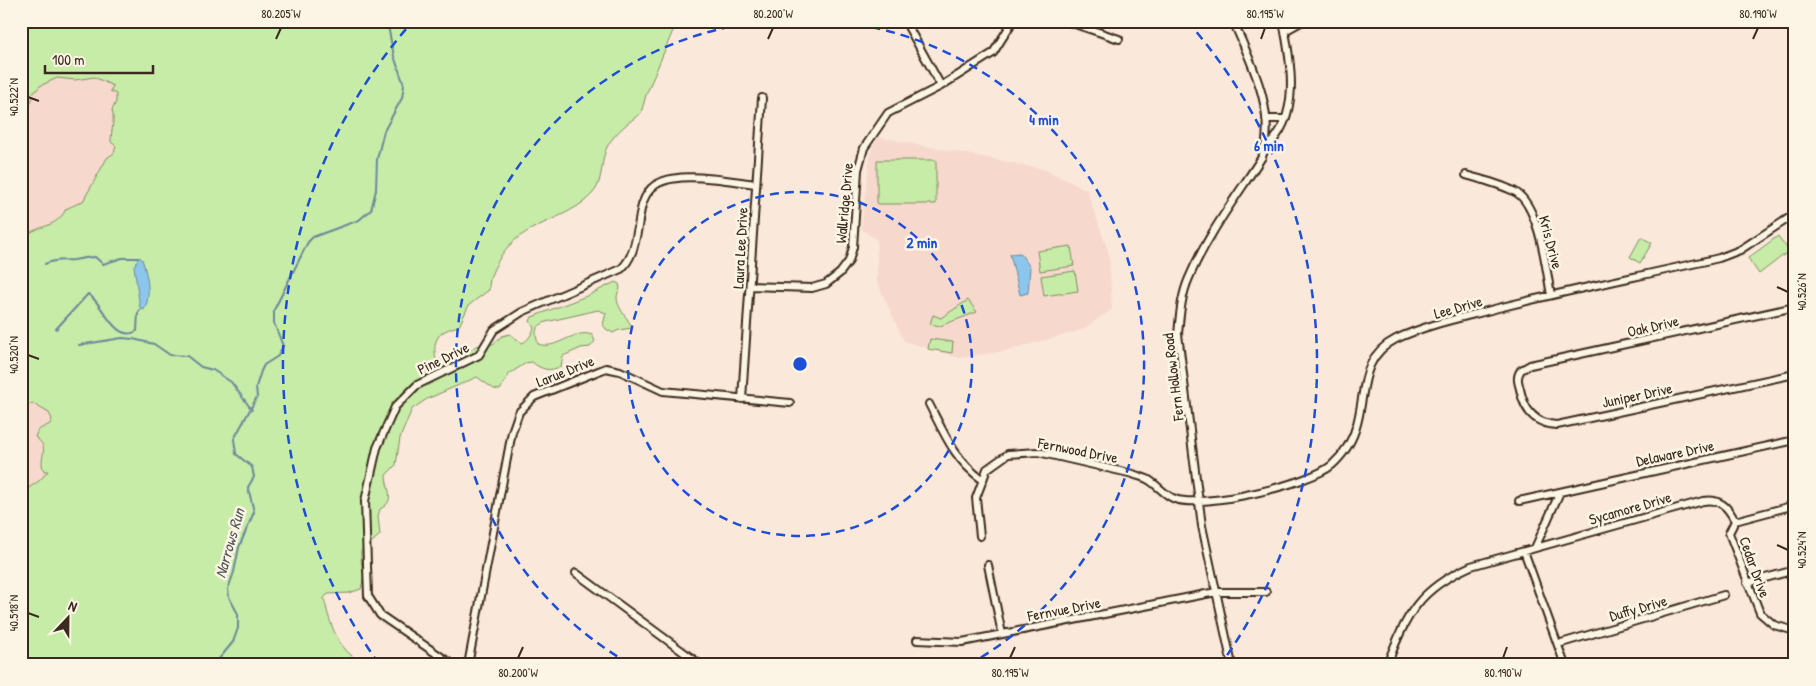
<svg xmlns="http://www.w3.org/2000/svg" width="1816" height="686" font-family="'Patrick Hand',sans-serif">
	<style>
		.built { fill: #f7d8cd }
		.green { fill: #c6eca7; stroke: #808b62 }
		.water { fill: #8dc6ec; stroke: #6c889a }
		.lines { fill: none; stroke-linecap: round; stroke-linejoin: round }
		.stream { stroke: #6c889a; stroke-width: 2 }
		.street-casing { stroke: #3b2a1e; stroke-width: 10 }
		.street { stroke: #fcf5e5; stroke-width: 6 }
		.ticks { fill: none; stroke: #3b2a1e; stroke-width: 2 }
		.ring { fill: none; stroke: #1d4ed8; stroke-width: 2.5; stroke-dasharray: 9 6 }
		.labels { text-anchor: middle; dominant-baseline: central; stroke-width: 5; stroke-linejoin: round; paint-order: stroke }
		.street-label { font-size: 15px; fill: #3b2a1e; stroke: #fcf5e5 }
		.water-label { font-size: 16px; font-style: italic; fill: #54595c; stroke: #fcf5e5 }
		.centre { fill: #1d4ed8; stroke: #fcf5e5; stroke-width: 2.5 }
		.ring-label { font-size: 15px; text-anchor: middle; font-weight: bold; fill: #1d4ed8; stroke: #fcf5e5; stroke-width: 5; stroke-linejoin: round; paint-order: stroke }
		.neatline { fill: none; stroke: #3b2a1e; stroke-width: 2 }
		.ticks-label { font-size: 12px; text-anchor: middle; fill: #3b2a1e }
	</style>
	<rect width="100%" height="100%" fill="#fae8da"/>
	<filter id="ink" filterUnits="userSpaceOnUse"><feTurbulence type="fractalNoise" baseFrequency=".02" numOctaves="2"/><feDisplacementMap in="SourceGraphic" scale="10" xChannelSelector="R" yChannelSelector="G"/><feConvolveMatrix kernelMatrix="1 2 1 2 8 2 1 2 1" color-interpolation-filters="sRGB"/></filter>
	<g filter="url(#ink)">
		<path class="built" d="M21,21H160L80,453L21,506Z
			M878,137L1043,169L1087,190L1109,254L1112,309L1082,330L1005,351L959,358L904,341L877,282V240L861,229L869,164L872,148Z"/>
		<path class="green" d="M21,21H677L646,95L641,113C629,122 616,132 608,145C600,159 604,181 593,193C566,223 519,221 498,261C492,272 489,278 489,290L469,305L459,326C438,331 432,339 436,360L459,359L476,346L493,344L502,336L510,334L522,343C529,340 531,335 534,328L530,321L532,317L589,295L615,282L619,284L620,289C610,303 628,316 632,328L619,330L613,333L606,329L603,325L606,313L598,310L546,322C534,327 535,332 538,344C557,351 573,328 592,335L595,341L590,347L581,348L563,356L561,366C550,372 542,370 532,362L526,363L509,374L500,390L494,389L477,377L427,399L412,409L400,438L396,465L386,475C386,489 397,501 380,509L378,516L380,535L361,551C360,568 366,572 361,589L349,593L328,594L324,598C329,621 336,645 356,659L361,657L370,665H21V493L39,481L48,471H44C37,457 52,449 35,437L38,430L50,424L52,419L49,413L32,403L21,412V404L25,401L21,395V242C26,239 28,233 33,231C47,225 59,224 66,209L83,201L107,158L114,153L116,146L111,142C111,131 115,120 112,110L116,102V94L110,91L113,86L94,77L75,80L57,78L40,86L35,92L30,94L33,97L30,104L21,100Z
			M877,160H936V204H877Z
			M1778,236L1789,251L1759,274L1748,258Z
			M1641,237L1652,243L1640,263L1630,257Z
			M1071,246L1074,266L1040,271L1037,251Z
			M1075,271L1078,291L1044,296L1041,276Z
			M968,300L977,312L940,326L930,324L933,315L941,318Z
			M930,339L953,342L952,353L928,349Z"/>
		<path class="water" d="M1020,253L1030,267L1028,293L1020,295L1010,254Z
			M139,257L142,259C147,274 152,295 144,310L140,308L134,266Z"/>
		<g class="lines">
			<path class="stream" d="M45,264C55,259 64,261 74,260C81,259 87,257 95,257L103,264L122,258H138
				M56,329L88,294C103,302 114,344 137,331L138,313L141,309
				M79,345L122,338L133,339L154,344L170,355L187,356L201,367L213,370L231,382L252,410
				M214,665L233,642L238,628V614L229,597L228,589L234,572L239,547L254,512L248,487L254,477L252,467L236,454L234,439L257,397L256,387L261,371L264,365L278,356L283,346L274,323V310L308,242L313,237L359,220L371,210L376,190L377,159L384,131L402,98L404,85L394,56L387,21"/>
			<g class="street-casing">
				<path id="street" d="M905,21L941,86
					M1066,21L1119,39
					M1285,31L1303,21
					M1266,119H1286
					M1265,148C1302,119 1291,61 1283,21
					M1466,175C1482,180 1502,184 1517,193C1540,209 1546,269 1551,295
					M750,286L812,288L826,284L840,273L849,261L853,247L858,170L864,148L888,113L941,86L993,53L1013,21
					M1795,307L1530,365L1521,370C1516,377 1518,382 1520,389C1524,410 1535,424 1557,425L1795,374
					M742,399L762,98
					M929,404C944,433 955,461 983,480
					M1519,501L1795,440
					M1795,505L1735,521L1729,533L1760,613L1774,625L1795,631
					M980,536L976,498L987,469L1008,454L1038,452L1133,474C1137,476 1143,477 1147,479C1157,484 1164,495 1175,499C1203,509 1310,484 1332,465C1344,454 1353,440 1357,424C1366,391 1360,357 1396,339C1428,324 1465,317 1498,308C1571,290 1645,275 1719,258L1740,250L1795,214
					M1535,548L1560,492
					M1524,551L1565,665
					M988,565L1002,634
					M576,573L701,665
					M1747,583L1795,570
					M917,640L962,642L1216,592H1266
					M1558,644L1724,595
					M453,665L380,615L368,596L365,501L377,448L395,407L417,385L479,355L494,330L522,312L621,269C633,258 635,243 638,227C640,215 641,201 649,191C666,167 729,181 756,184
					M468,665L512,432L519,412L534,397L606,368L620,371L663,391L790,403
					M1232,665L1202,526L1178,334C1180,315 1181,296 1189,278C1207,235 1237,196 1262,157C1278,114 1250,60 1233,21
					M1387,665C1407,613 1419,589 1471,566L1703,501C1720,498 1728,507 1735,521"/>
			</g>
			<use href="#street" class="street"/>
		</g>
	</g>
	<path class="ticks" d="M276,39L281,28M768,39L773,28M1261,39L1265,28M1753,39L1758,28M28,97L39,101M1777,287L1788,292M28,355L39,359M1777,545L1788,550M28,613L39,617M518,658L523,647M1010,658L1015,647M1503,658L1507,647"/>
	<g class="ring">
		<circle cx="800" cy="364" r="172"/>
		<path d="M630 664A345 345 0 0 1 758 22M842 22A345 345 0 0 1 970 664"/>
		<path d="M379 664A517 517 0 0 1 413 21M1187 21A517 517 0 0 1 1221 664"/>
	</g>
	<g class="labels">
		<g class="street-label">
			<text transform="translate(844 203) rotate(-85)">Wallridge Drive</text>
			<text transform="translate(1551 242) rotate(75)">Kris Drive</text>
			<text transform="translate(740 248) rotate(-87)">Laura Lee Drive</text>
			<text transform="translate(1458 307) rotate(-16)">Lee Drive</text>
			<text transform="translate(1653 326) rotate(-13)">Oak Drive</text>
			<text transform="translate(443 358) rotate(-26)">Pine Drive</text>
			<text transform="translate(565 371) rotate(-22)">Larue Drive</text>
			<text transform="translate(1173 377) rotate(-97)">Fern Hollow Road</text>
			<text transform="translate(1637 395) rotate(-12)">Juniper Drive</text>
			<text transform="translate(1078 450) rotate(11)">Fernwood Drive</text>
			<text transform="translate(1675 453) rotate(-12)">Delaware Drive</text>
			<text transform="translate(1630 508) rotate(-16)">Sycamore Drive</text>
			<text transform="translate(1755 567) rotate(70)">Cedar Drive</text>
			<text transform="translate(1638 608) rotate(-16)">Duffy Drive</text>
			<text transform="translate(1064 609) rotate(-11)">Fernvue Drive</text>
		</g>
		<g class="water-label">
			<text transform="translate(229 543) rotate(-74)">Narrows Run</text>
		</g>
	</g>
	<circle cx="800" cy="364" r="8" class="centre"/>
	<g class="ring-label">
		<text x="1044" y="125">4 min</text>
		<text x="1269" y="151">6 min</text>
		<text x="922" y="248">2 min</text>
	</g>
	<rect width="1816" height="686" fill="none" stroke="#fcf5e5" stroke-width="55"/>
	<g transform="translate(68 618) rotate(22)" stroke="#fcf5e5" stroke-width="4" paint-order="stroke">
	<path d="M0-4L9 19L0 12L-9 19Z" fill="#3b2a1e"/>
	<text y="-8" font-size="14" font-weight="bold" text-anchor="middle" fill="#3b2a1e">N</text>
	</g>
	<path d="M45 65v8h108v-8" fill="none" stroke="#3b2a1e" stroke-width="2.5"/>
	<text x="52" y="65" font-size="15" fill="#3b2a1e" stroke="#fcf5e5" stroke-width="4" paint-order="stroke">100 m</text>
	<rect x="28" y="28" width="1760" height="630" class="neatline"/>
	<g class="ticks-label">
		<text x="281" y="18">80.205°W</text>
		<text x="773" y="18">80.200°W</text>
		<text x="1265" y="18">80.195°W</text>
		<text x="1758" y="18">80.190°W</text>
		<text transform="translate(14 97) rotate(-90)" y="4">40.522°N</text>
		<text transform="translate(1802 292) rotate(-90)" y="4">40.526°N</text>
		<text transform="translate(14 355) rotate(-90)" y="4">40.520°N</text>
		<text transform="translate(1802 550) rotate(-90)" y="4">40.524°N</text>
		<text transform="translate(14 613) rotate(-90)" y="4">40.518°N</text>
		<text x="518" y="677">80.200°W</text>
		<text x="1010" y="677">80.195°W</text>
		<text x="1503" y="677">80.190°W</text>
	</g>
</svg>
